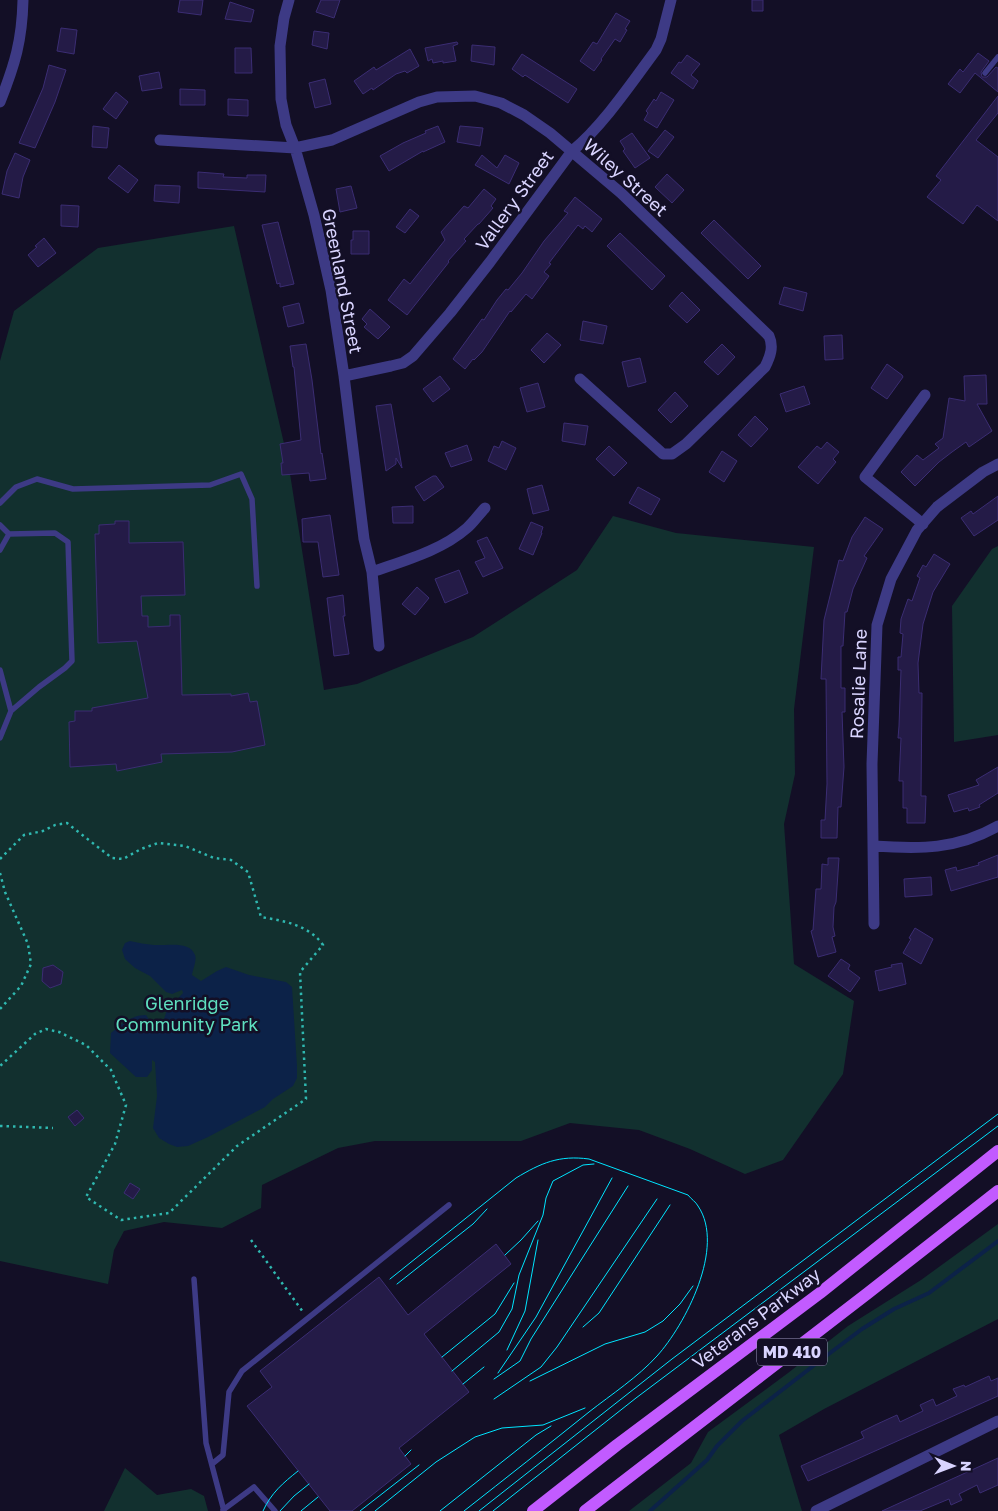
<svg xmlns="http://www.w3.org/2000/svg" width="998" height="1511" font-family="'Golos Text',sans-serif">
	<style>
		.green { fill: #12302f }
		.water { fill: #0c2248 }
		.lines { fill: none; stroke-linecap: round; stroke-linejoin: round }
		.stream { stroke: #0c2248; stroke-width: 4 }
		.building { fill: #241b47; stroke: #3b2d73 }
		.path { stroke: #2fb8b0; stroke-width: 2.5; stroke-dasharray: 2.5 4; stroke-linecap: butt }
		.lane { stroke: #3d3a85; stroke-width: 5.5 }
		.street { stroke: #3d3a85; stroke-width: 11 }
		.primary { stroke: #c25bff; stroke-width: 12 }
		.tram { stroke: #00e5ff; stroke-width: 1 }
		.labels { text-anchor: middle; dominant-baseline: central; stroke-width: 5; stroke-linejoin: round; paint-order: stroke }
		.shield { fill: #130f26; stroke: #9e99be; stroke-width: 1 }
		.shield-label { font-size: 16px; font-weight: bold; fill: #d9d4ff }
		.street-label { font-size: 18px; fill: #d9d4ff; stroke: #130f26 }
		.park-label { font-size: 18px; fill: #5fe0c0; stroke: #130f26 }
	</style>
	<rect width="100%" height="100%" fill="#130f26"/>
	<path class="green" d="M234,226L288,461L324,690L357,684L473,637L577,570L613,516L676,533L814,547L794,709L795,774L784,824L794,964L854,1001L843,1074L783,1160L745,1174L690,1149L639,1130L570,1123L521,1141H375L338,1148L262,1185L261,1208L222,1228L164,1222L124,1231L114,1250L108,1284L0,1261V361L14,311L98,248Z
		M998,546V735L954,742L952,606L992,549Z
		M998,1224V1319L824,1409L779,1435L802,1511H629L691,1463L708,1432L788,1373L848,1326L921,1280Z
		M125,1468L157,1495L191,1489L204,1496L208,1511H104Z"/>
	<path class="water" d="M130,941C138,943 146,944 154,945C166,946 190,940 195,955C197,960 193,969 192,975L201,981L217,971L226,967L249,975L286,982L292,987L297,1066V1078L293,1086L273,1099L265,1107L208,1137L188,1146L177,1147L169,1144L159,1138L153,1128L157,1096L155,1062L152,1060V1070L147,1077H136L110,1053L111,1033C122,1024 131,1015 146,1015L157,1032L160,1031L167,1010L183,993L182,990L172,994L166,992L150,976L135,968L125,959L122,950L125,943Z"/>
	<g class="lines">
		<path class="stream" d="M650,1511L707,1460L717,1446L742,1421L826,1356L862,1329L894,1309L929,1293L998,1241"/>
	</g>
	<path class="building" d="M180,0H203L201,15L178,12Z
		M321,0H340L334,18L316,12Z
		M752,0H763V11H752Z
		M230,2L254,10L251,22L225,19Z
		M616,13L630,21L625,29L627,30L620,42L615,39L601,59L602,60L594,71L580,61L593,42L597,44Z
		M61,28L77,30L74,54L57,51Z
		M314,31L329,33L327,49L312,45Z
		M457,42L458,44L453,46L456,61L443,63V61L433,63L432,59L428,61L425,48Z
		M472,45L495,47L494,65L471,61Z
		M235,48H251L252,73H235Z
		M410,49L419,66L407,73L405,71L396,74L373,90L372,88L363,94L354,81L374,67L376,70Z
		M978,53L989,61L981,72L982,77H987L996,67L998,68V92L975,73L960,93L948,84L960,69L963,72Z
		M522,54L577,89L568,103L525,75L523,77L512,69Z
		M687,55L700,64L691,75L698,81L693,89L671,73L679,62L681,63Z
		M49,65L66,70L55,102L35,148L19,143L43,88Z
		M159,72L162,88L142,91L139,76Z
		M325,79L331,104L315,108L309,83Z
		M180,89L205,90V105H180Z
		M116,92L128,102L116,119L103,109Z
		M661,92L674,100L657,128L644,120L648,113L646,111L654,99L656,101Z
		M998,96V113L976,140L998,157V221L977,205L963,224L927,197L941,180L936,176Z
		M228,99L248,100V116L228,115Z
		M93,126L109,128L107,148L92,147Z
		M438,126L445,142L423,152V151L389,171L380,156L403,143L426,133L425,131Z
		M460,126L483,128L480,146L457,142Z
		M665,130L674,137L658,158L648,151Z
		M632,133L650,158L635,168L623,151L625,149L620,141Z
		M15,153L30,160L23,177L19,198L2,194L7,171Z
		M482,155L497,168L505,155L519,163L509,184L475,165Z
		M119,165L138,180L128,193L108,178Z
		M198,172L224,174L223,177L247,178V175H266L265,192L198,188Z
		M667,174L684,190L672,203L655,187Z
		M155,185L180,186L179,203L154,201Z
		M351,186L357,208L340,212L336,189Z
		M484,189L496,199L491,206L493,208L479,224H478L464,239L466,241L448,261L449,262L407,315L388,300L404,279L410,284L445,240L441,232L464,206L468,208Z
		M575,197L602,219L592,232L585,226L583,229L578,225L549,263L551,264L544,272L549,276L532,299L526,294L511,312L510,311L482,352L474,360L473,359L465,369L453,359L482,319L484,320L497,300L506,289L508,290L522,273L544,241L568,213L564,211Z
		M61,205L79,206L78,227L61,226Z
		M410,209L419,216L405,233L396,227Z
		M714,220L761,266L748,279L701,233Z
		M278,222L294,284L280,287V283L277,284L262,225Z
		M353,231H369V254H351V240H353Z
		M620,233L665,276L652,290L607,246Z
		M44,238L56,253L38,267L28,255L37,247L35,246Z
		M784,287L807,293L803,311L779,304Z
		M682,292L700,310L687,323L669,306Z
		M299,303L304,323L288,327L283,307Z
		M370,309L390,327L378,339L364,327L367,324L362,319Z
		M583,321L607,326L603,344L580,340Z
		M547,333L561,345L544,363L531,350Z
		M842,335L843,359L825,360L824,336Z
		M306,344L312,380L321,454L322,453L326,479L310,481L309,473L282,475L281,463H283L280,444L301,440L294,367H293L290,346Z
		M722,344L735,357L718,375L704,362Z
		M640,358L646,382L628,387L622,362Z
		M887,364L902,375L903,377L887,399L871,388Z
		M986,375L987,404H977L992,431L969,447L966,442L952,452L939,462L915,486L901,472L917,455L923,460L939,448L935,444L943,438L949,398L965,401L964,376Z
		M440,376L450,389L433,402L423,389Z
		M538,383L545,407L527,412L520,388Z
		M804,386L810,404L786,412L780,394Z
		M675,392L688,406L671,423L658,410Z
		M391,404L402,468L396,458V464L386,471L376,406Z
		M755,416L768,429L751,447L738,435Z
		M564,423L588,426L585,445L562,441Z
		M502,441L516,448L506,470L488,461L494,446L499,448Z
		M827,442L839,452L833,459L836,462L818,484L798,467L817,446L821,449Z
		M467,445L472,460L451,467L445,453Z
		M609,446L627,463L614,476L596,459Z
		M722,451L737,461L724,482L709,472Z
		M433,476H436L444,487L424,501L415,487Z
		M542,485L549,510L533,514L527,489Z
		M638,487L660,499L651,515L629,503Z
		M998,496V520L974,536L961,518L971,511L973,514Z
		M413,506V523H393L392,507Z
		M330,515L339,575L323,577L318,542H303L302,519Z
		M865,517L883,529L864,556L867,558L853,589L847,612H845L843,646H841V688H845V712H842L844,767L841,807H838L837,838H821V820H825L827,784L826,679H821L824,620L839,560L843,561L852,537Z
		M115,521H129V543L183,542L185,595L141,596L142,616H148V627L170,626V615H180L182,695L231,694V696L248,693L250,702L257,701L265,745L232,752L161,754L162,762L117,771L116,764L70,767L69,722L75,721V711H92V708L148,698L137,641L98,643L95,534H99V525L115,524Z
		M531,522L543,527L541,533H542L533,555L519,549Z
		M487,537L503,568L483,577L475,562L485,558L477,541Z
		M934,554L950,564L933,592L923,624L918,663L919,693H922L921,796H926L925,823H907V808H903V781H899L901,738H898L899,726L901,670H898V657H901L903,634L900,633L901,619L908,599L912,601L920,578L917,576L923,565L926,567Z
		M459,570L468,593L445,603L435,579Z
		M417,587L429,598L415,615L402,604Z
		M343,595L345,616H343L349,654L334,656L327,598Z
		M998,767V793L979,805L980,807L969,811L968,808L954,812L948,795L979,785L976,780Z
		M998,855V877L951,891L945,870L956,867L957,871L979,865L978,863Z
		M828,858H839L836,902L834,907L833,927L835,936L832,937L836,952L818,957L811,931L813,930L816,889H821L822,864L828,865Z
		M931,877L932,895L905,897L904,879Z
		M915,928L933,939L921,964L903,953L911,939L909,938Z
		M841,959L850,965L848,969L860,978L850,992L828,976Z
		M902,963L906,984L879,991L875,971L892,967L891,965Z
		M53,965L63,972L61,984L50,988L42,981L43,968Z
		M77,1110L84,1118L75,1126L68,1117Z
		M130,1183L140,1189L133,1199L124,1193Z
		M496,1244L511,1264L424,1334L469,1392L399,1448L411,1464L352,1511H330L247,1406L272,1387L260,1371L379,1277L408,1315Z
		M989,1376L991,1381L998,1378V1396L808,1481L801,1466L864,1438L861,1432L875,1425L897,1415L900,1422L923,1411L920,1405L933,1399L936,1406L957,1396L953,1389L964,1385L965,1387Z
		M998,1458V1485L980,1493L977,1485L959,1494L962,1500L951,1505L949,1499L920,1511H882Z"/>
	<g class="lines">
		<path class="path" d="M0,859L24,835L43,831L55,825L67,823L112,858L123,859L141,849L158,843L185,846L214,858L231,860L248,872L261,917C284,921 309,925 323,945L300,972L306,1099L237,1146L169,1213L121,1220L86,1197L115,1144L126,1105L111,1070L86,1045L59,1032L46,1029L35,1034L0,1066
			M0,873L5,892L28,944L31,964L21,986L0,1009
			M0,1126L53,1128
			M251,1240L303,1312"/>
		<path class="lane" d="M985,73L998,57
			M0,503L16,487L37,479L73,489L210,485L241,474L252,499L257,586
			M0,525L9,534
			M0,550L9,534L55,533L68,542L72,661L65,668L39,687L11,711L0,738
			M0,670L11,711
			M194,1279L206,1443L224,1511
			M212,1464L223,1455L229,1392L242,1371L449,1205
			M223,1510L254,1487L275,1511"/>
		<path class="street" d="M289,0L284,18L280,46L281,99L286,125L295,148L314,215L331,290L344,376L364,539L372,572L379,646
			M0,102C15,64 22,41 23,0
			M160,140L295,148L332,140L419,102L437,97L475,96L501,103L524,115L550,133L621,193L769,336C774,347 770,357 765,367L686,444L672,454H663L580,379
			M344,376L391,366L403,363L413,356L450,313L490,262L572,151C602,127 633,81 656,50L661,39L671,0
			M923,524L865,477L925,395
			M372,572C403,561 441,551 467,528C474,522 479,514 485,508
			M873,846C920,849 956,850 998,826
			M874,924L872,764L877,625L891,579L917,530L937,507L983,472L998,464
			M816,1511L998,1421"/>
		<path class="primary" d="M533,1511L617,1445L820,1293L998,1151
			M585,1511L868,1293L998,1191"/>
		<path class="tram" d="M505,1255L521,1240L538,1221
			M390,1279L516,1178C541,1163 559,1155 589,1159L688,1195C691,1199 696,1202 698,1206C726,1247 685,1325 657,1356C638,1377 612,1394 589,1412C548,1445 506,1478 464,1511
			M397,1284L473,1224L487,1209
			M583,1327L599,1313L670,1205
			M507,1350L525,1311L538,1240
			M442,1357L495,1314L514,1283
			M452,1371L499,1332L512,1309L519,1275L543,1215L546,1198L553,1181L583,1165L594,1164
			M498,1373L536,1317L612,1178
			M494,1379L520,1361L531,1339L628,1186
			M530,1381L605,1344L645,1332L663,1321L680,1304L693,1286
			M463,1384L484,1367
			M494,1399L541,1367L557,1347L657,1199
			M405,1456L411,1450
			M263,1511C271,1493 283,1483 298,1471
			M280,1511L294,1496L309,1484
			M301,1511L318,1497
			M360,1511L419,1465
			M375,1511L436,1462L475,1437L502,1428L543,1425L585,1408
			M440,1511L536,1435L551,1426
			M479,1511L672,1359L998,1114
			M493,1511L636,1398L998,1126"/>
	</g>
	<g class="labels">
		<rect class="shield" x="757" y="1338.5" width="70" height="27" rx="4"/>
		<g class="shield-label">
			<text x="792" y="1352">MD 410</text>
		</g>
		<g class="street-label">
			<text transform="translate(626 177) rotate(42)">Wiley Street</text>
			<text transform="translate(514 200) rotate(-54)">Vallery Street</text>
			<text transform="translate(343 281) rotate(79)">Greenland Street</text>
			<text transform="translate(858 684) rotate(-88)">Rosalie Lane</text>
			<text transform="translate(756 1318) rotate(-37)">Veterans Parkway</text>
		</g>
		<g class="park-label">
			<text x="187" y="1003">Glenridge<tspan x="187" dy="21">Community Park</tspan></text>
		</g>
	</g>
	<g transform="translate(953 1466) rotate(91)" stroke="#130f26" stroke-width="4" paint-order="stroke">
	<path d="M0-4L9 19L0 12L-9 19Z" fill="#d9d4ff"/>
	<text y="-8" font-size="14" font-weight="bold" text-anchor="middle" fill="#d9d4ff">N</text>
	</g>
</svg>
